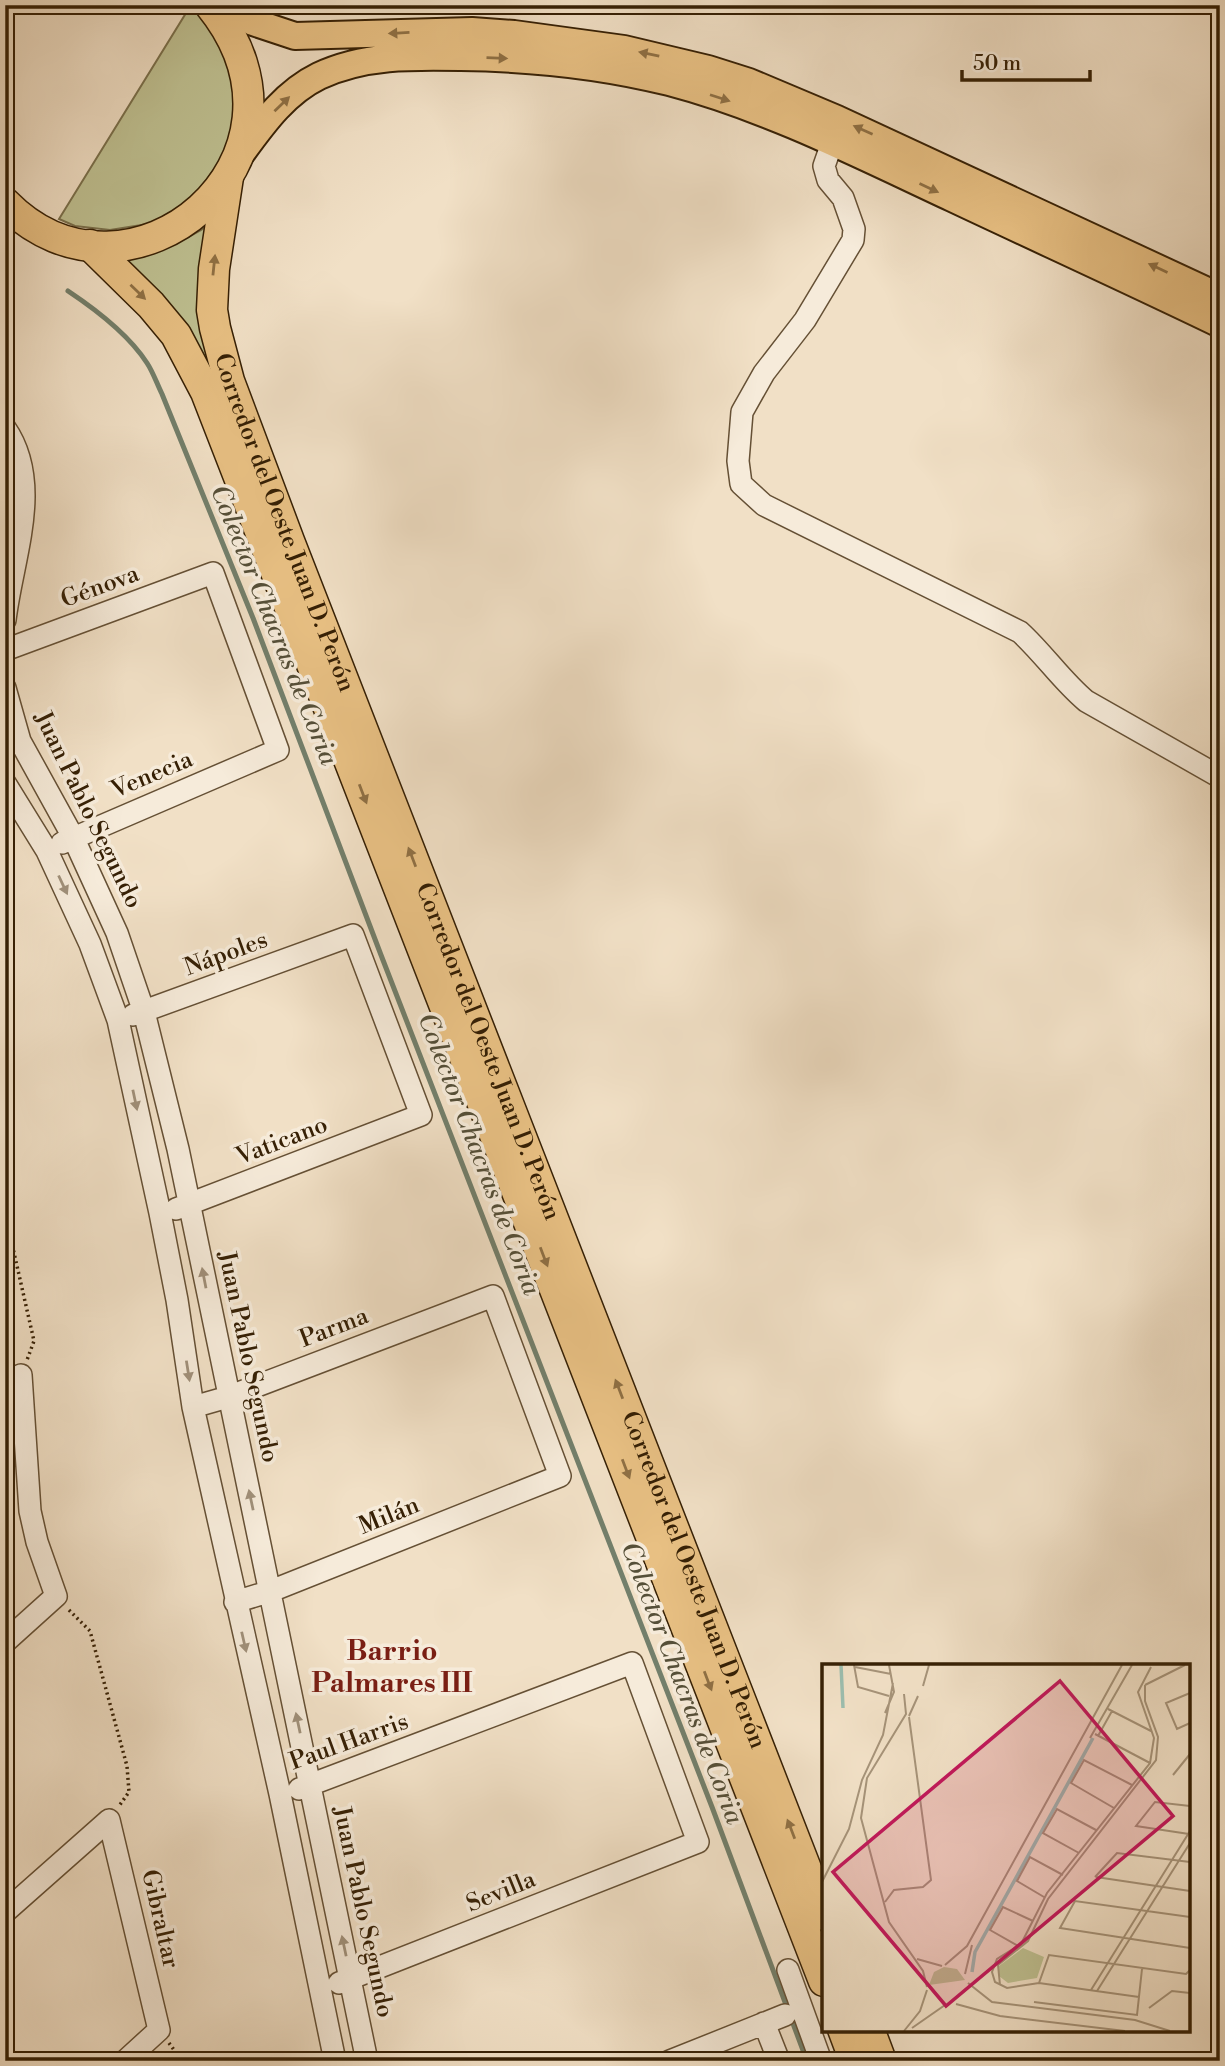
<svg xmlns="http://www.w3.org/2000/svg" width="1225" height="2066" font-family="'Libre Bodoni',serif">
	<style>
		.green { fill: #bfc192; stroke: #7a704c; stroke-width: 2 }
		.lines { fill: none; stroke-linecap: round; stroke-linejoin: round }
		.stream { stroke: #737f6b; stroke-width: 5 }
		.minor-casing { stroke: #655035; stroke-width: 24 }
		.major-casing { stroke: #362005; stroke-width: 30 }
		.highway-casing { stroke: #362005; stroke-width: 33 }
		.path { stroke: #362005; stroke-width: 3.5; stroke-dasharray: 2 3.5; stroke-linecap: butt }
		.minor { stroke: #f6ebda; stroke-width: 21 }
		.major { stroke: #e8c083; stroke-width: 26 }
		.highway { stroke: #e8c083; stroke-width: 30 }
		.oneway { fill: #8f7044 }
		.oneway2 { fill: #a0907a }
		.labels { text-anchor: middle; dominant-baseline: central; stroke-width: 7; stroke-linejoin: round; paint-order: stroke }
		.street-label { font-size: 24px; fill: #362005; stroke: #f6ebda }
		.water-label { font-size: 26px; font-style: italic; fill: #554f38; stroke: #f6ebda }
		.quarter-label { font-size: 28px; font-weight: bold; fill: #7a1f14; stroke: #f6ebda }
		.inset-river { fill: none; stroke: #9cbeaf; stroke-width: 3.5 }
		.inset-road { fill: none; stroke: #a69379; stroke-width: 2 }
		.view { fill: #c2185b; fill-opacity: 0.15; stroke: #c2185b; stroke-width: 3.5 }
		.inset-edge { fill: none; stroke: #362005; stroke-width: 3.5 }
	</style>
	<rect width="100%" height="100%" fill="#f1e0c6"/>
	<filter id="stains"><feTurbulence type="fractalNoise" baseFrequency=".00286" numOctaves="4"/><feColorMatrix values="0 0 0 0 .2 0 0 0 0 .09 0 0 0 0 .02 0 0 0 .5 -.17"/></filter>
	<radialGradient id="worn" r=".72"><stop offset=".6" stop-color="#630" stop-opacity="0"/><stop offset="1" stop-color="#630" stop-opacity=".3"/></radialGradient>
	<path class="green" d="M191,5L203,13L238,83L230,147L192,200L154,223L110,230L75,226L59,219Z
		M212,223L224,390L115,258C155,251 177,247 212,223Z"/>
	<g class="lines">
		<path class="stream" d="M68,291C95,309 129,335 147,363C153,372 157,384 162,394L253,618L381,955L712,1807L807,2061"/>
		<g class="minor-casing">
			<path id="minor" d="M832,143L824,166L828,180L843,198L854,229L853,240L805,320L764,373L742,412L738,461L741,484L764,505L1020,632C1044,654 1062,681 1086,701L1220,777
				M5,428C44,484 12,559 5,620
				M5,650L213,573L278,750L62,843
				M5,688L20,741L73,837L117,933L144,1012L178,1149L367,2061
				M5,783L47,851L90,944L118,1020L160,1213L177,1300L193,1407L280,1794L335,2061
				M133,1015L353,935L421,1115L176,1209
				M5,1384L21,1375L30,1511L37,1542L56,1596L5,1642
				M193,1407L228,1397L493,1296L560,1476L271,1591L235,1602
				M299,1789L632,1663L698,1842L339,1983
				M5,1912L109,1820L159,2030L125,2061
				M788,1970L821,2061
				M764,2023L779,2061
				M670,2061L785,2015"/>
		</g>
		<g class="major-casing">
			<path id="major" d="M221,5L253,22L295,36L472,31L514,34L624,49L708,69L749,82L837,119L1220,297
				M240,155C262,125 284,93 319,76C364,55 412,56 461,57C531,58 601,65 669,82C768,108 860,155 952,198C1041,240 1131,281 1220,324"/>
		</g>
		<g class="highway-casing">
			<g id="highway">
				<path id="s1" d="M228,177L214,269L212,310L215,328L229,381L289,541L824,1915"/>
				<path d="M5,203C129,329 334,158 210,5"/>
				<path d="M90,245L151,305L176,335L206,392L824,1981"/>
				<path d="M843,2029L855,2061"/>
				<path d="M869,2029L881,2061"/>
			</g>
		</g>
		<path class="path" d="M5,1213L34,1341L27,1360
			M69,1610L90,1631L127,1766L129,1792L119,1806
			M169,2043L182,2061"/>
		<use href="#minor" class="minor"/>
		<use href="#major" class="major"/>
		<use href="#highway" class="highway"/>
	</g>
	<defs><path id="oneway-solid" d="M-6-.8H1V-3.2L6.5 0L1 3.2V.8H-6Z" transform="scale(1.75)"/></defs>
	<g class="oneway">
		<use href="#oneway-solid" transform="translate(399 33) rotate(177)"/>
		<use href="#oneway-solid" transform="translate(649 54) rotate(-168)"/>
		<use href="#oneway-solid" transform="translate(497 58) rotate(2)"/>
		<use href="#oneway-solid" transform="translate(720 98) rotate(18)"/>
		<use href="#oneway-solid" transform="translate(282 104) rotate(-44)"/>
		<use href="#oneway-solid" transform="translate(863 130) rotate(-156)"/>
		<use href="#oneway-solid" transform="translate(929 188) rotate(25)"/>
		<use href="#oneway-solid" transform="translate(214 265) rotate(-84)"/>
		<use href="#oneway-solid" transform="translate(1158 268) rotate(-155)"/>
		<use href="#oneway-solid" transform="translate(138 292) rotate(44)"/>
		<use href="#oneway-solid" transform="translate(363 794) rotate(69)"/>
		<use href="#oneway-solid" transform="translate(412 857) rotate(-111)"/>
		<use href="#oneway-solid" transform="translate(544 1257) rotate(69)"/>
		<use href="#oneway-solid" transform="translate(619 1389) rotate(-111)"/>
		<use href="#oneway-solid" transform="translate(626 1469) rotate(69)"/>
		<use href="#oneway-solid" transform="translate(708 1681) rotate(69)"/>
		<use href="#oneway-solid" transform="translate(791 1829) rotate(-111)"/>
	</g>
	<g class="oneway2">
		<use href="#oneway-solid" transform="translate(63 885) rotate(65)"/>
		<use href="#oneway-solid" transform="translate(135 1100) rotate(78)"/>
		<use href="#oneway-solid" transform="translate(204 1278) rotate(-101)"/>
		<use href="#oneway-solid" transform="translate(188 1371) rotate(81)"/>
		<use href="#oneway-solid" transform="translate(251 1500) rotate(-102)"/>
		<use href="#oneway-solid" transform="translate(244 1642) rotate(77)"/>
		<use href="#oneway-solid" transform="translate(298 1723) rotate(-102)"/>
		<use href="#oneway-solid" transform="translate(344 1946) rotate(-102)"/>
	</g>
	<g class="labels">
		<g class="street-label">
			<text stroke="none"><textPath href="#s1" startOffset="359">Corredor del Oeste Juan D. Perón</textPath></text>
			<text transform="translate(100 587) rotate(-20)">Génova</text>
			<text transform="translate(152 775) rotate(-23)">Venecia</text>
			<text transform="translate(88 810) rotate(64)">Juan Pablo Segundo</text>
			<text transform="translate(226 954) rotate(-20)">Nápoles</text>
			<text stroke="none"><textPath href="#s1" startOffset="926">Corredor del Oeste Juan D. Perón</textPath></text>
			<text transform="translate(282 1141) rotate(-21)">Vaticano</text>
			<text transform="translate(334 1328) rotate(-21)">Parma</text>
			<text transform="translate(248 1357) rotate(78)">Juan Pablo Segundo</text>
			<text transform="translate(389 1516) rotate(-22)">Milán</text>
			<text stroke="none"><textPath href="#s1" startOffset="1493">Corredor del Oeste Juan D. Perón</textPath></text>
			<text transform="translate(349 1742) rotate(-20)">Paul Harris</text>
			<text transform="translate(501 1892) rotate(-22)">Sevilla</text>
			<text transform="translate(363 1912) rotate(78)">Juan Pablo Segundo</text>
			<text transform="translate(160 1919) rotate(77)">Gibraltar</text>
		</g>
		<g class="water-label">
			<text transform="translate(274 625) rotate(68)">Colector Chacras de Coria</text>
			<text transform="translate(479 1154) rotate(69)">Colector Chacras de Coria</text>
			<text transform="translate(682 1683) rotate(69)">Colector Chacras de Coria</text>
		</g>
		<g class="quarter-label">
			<text x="392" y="1651">Barrio<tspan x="392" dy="32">Palmares III</tspan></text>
		</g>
	</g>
	<g transform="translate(822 1664)">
		<rect width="368" height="368" fill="#f1e0c6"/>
		<path d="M201,284L222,293L215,314L186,319L177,312V302ZM122,303L135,305L143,316L107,321L112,308Z" fill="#bfc192"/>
		<path class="inset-river" d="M19,1L21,44M150,308L153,288L271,74"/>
		<path class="inset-road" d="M32,1L36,23L67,32M33,3L69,10M323,21L363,1M101,22L107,1M368,29L344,39L355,65L368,59M82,30L84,50L45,114L39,154L67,258L101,307L105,323M286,45L329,67M63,49L72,28L67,1M87,52L96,32M273,70L328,99M276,72L290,47M268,74L310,1M351,111L368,90M292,144L249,119L262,96L310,121M367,170L314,162L333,138L368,142M257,189L221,169L235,145L274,166M273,213L295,189L368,198M274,213L368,227M0,218L27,165L40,116L61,71L71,19M222,233L195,217L208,193L241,211M63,238L72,226L101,223L109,216L87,53M368,253L253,237L238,264L368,284M196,282L168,266L181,243L211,257M95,295L120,302M123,301L145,282L300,1M143,310L150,281M146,319L170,338L313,356L348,367M217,319L227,291L364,310L368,306M178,321L176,301L206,277L226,235L334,96L336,73L323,37V21M269,326L368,167M275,327L368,179M317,333L217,319L185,324L173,318L170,308L175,295L199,280L225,229L328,99L332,74L316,28L329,3M212,338L315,351L320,305M134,340L178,352L303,367M327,344L350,327L368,329M90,364L123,341M82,367L98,347L105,326"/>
		<path class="view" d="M238,17L351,152L124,342L11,208Z"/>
		<rect width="368" height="368" class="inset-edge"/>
	</g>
	<rect width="1225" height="2066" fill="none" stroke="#f1e0c6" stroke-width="28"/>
	<rect x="7" y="7" width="1211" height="2052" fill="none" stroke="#362005" stroke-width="3.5"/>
	<rect x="14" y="14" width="1197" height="2038" fill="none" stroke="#362005" stroke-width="2"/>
	<path d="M962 70v10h128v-10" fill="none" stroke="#362005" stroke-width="3.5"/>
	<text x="973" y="70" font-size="21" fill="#362005" stroke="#f6ebda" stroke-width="5" paint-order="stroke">50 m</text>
	<rect width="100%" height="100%" filter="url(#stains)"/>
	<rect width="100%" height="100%" fill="url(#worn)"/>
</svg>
